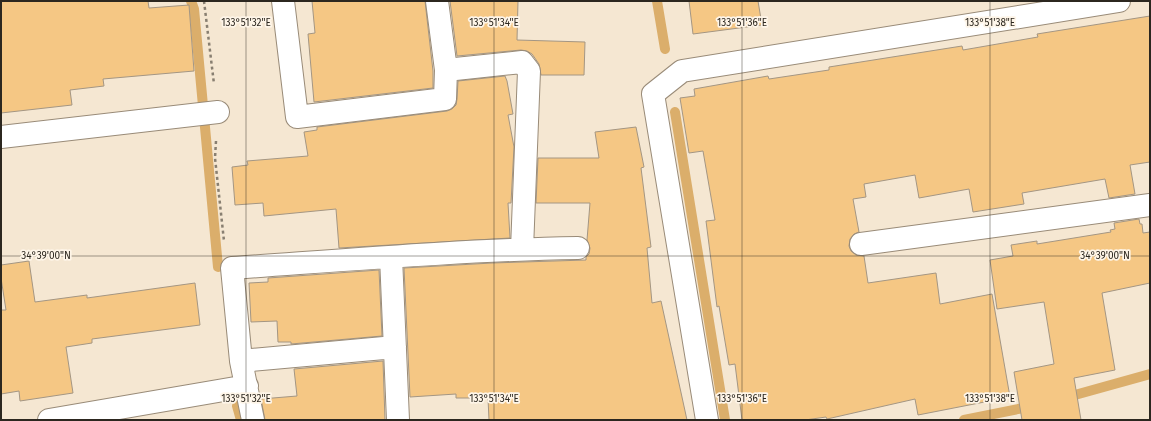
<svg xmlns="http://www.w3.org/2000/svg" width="1151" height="421" font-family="'Fira Sans',sans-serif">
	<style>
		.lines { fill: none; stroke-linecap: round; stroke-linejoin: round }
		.stream { stroke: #dbae6b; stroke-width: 10 }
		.building { fill: #f5c784; stroke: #a49683 }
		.street-casing { stroke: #998b78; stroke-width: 24 }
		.path { stroke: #887f71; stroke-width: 2.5; stroke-dasharray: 3 3; stroke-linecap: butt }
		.street { stroke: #fff; stroke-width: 22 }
		.ticks { fill: none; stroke: #2c271f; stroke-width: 1; stroke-opacity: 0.45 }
		.ticks-label { font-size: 10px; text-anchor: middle; fill: #2c271f; stroke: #fef5e8; stroke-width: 3.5; stroke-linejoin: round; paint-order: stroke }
	</style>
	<rect width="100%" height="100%" fill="#f5e7d2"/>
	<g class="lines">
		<path class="stream" d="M191,1L194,9L218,267
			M657,1L665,49
			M675,112L725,420
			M1064,398L1150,374
			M237,406L241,420
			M964,420L1033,406"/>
	</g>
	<path class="building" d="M1,1H148L149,8L189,5L194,71L103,79L104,86L70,90L72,105L1,113Z
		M312,1H425L433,71V88L314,102L308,34L315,33Z
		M450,1H518L517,40L585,42L584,75H541L539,64L532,54L527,51L521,50L457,56Z
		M689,1H758L762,25L693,34Z
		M1150,16V162L1130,165L1135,194L1109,198L1105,179L1022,193L1024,204L973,212L969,189L919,198L915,175L864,184L866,197L853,199L859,232L854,234L850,239L849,246L851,251L856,255L864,256L868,283L936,273L940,304L992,294L1010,397L918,415L915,399L827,419L826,417L805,420H742L735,364L729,365L719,306L717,307L706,221L715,220L703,151L689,153L680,98L695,96L694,89L768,76L769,79L829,70V67L962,46L963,50L1038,37L1037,34Z
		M505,76L507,81L513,114L508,115L514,147L511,203H508L510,238L339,248L336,209L264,216L263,203L235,205L232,167L248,165L247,161L308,156L304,132L317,130V127L447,111L452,109L456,105L457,99L458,81Z
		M636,127L644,167L641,168L651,247L647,248L652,303L661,301L687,420H489L488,398H456V394L410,397L404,268L492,263L586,260V257L589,254L590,248L587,240L590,203H536L538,158H599L595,132Z
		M1139,219L1140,224H1142L1143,233L1150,232V283L1102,293L1115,370L1074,378L1081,420H1022L1014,372L1054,364L1044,302L997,309L990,260L1013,256L1011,245L1037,241V244L1111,232L1110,230L1115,229L1114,223Z
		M29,261L35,302L87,295V298L195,283L200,325L92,339V343L66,347L73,393L20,401L19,391L1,394V310H6L1,278V265Z
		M379,270L382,336L291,344V342H278L277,321L251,322L249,283L268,282V278Z
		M383,361L385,420H265L261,399L297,396L294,369Z"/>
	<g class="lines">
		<g class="street-casing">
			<path id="street" d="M283,1L297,117L445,99L446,70L437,1
				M446,70L522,62L529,71L522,249
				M1,137L218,112
				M861,244L1150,205
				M391,257L398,420
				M241,361L395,347
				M49,420L247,386
				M253,420L241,361L232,268C347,260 463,250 578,248
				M707,420L653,94L682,71L1119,1"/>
		</g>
		<path class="path" d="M204,1L214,84
			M216,141L215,158L224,241"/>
		<use href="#street" class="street"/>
	</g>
	<path class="ticks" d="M246,1V420M494,1V420M742,1V420M990,1V420M1,256H1150"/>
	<g class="ticks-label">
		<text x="246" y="26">133°51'32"E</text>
		<text x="494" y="26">133°51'34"E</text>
		<text x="742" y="26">133°51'36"E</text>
		<text x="990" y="26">133°51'38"E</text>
		<text x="46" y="259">34°39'00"N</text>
		<text x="1105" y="259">34°39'00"N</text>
		<text x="246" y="402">133°51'32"E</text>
		<text x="494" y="402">133°51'34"E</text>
		<text x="742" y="402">133°51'36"E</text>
		<text x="990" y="402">133°51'38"E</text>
	</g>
	<rect width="1151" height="421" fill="none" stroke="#2c271f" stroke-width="4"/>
</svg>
